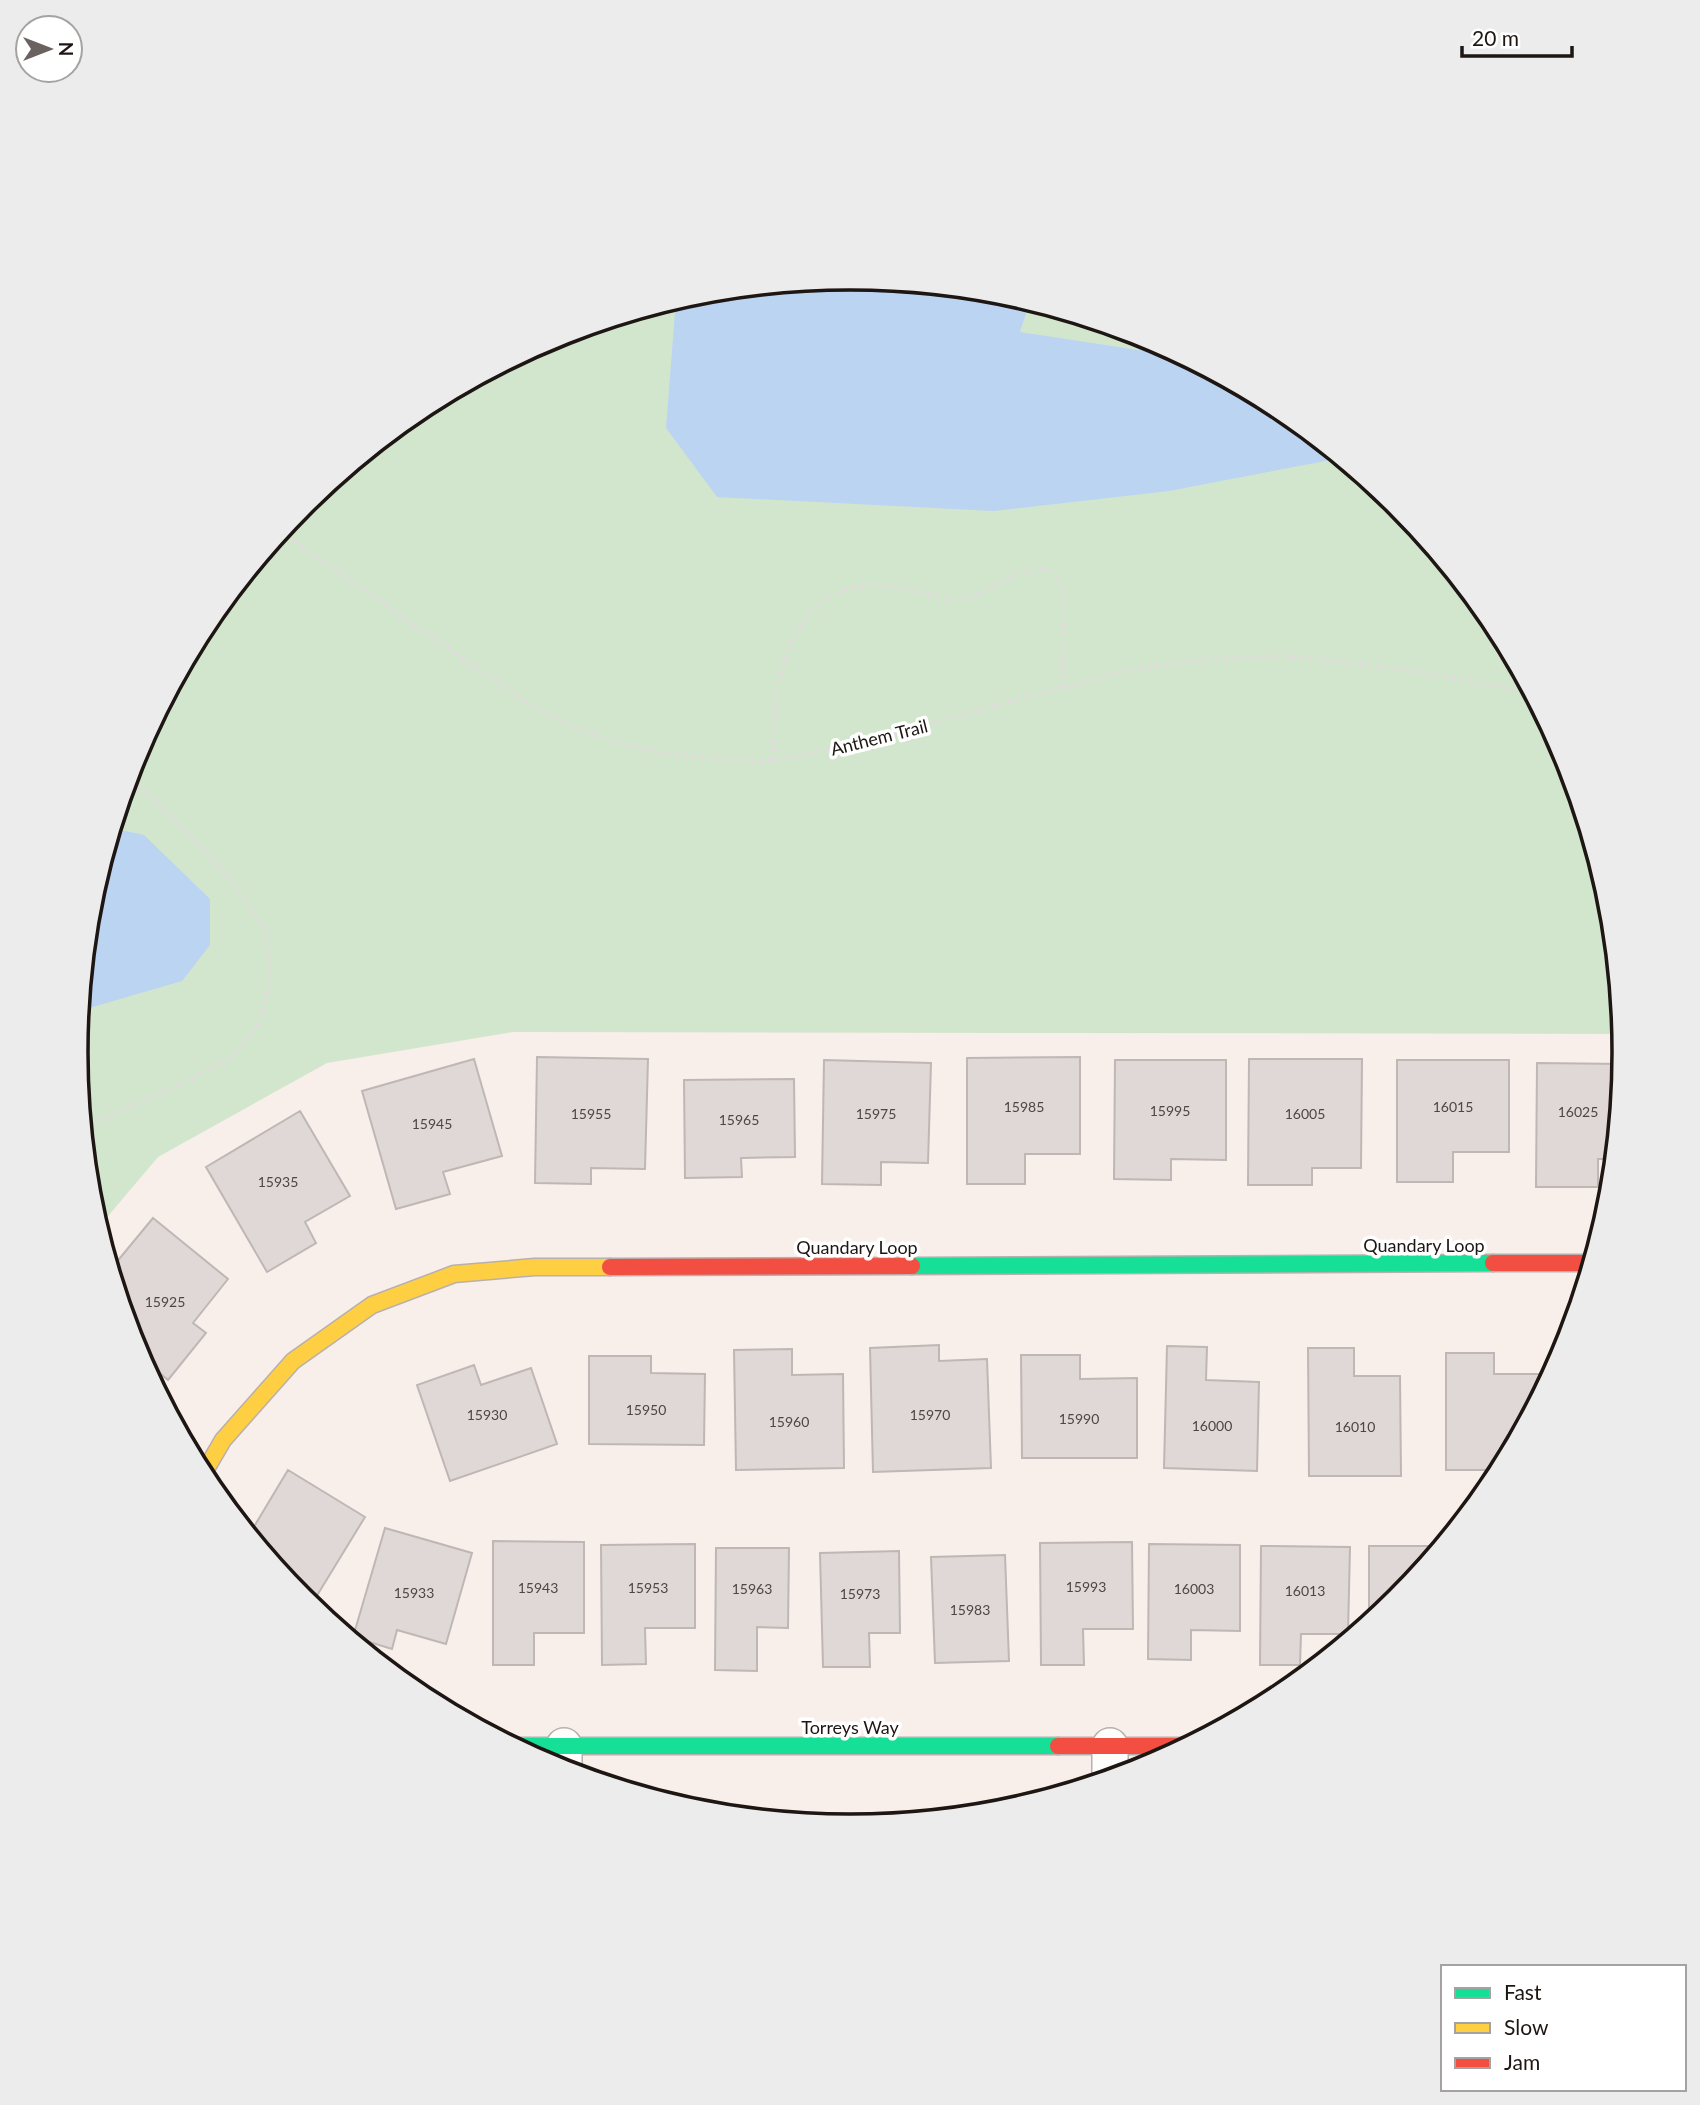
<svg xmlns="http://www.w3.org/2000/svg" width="1700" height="2105" font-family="Lato,sans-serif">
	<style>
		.green { fill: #d2e6cd }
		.water { fill: #bbd4f2 }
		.building { fill: #e0d8d6; stroke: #beb7b4; stroke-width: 2 }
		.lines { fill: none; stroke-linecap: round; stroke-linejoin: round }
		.street-casing { stroke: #b8b0ac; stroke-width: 38 }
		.fast-casing { stroke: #b8b0ac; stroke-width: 19 }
		.slow-casing { stroke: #b8b0ac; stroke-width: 19 }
		.jam-casing { stroke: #b8b0ac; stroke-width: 19 }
		.path { stroke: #dfdcdb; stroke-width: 4.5; stroke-dasharray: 3.5 5; stroke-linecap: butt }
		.street { stroke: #fefdfc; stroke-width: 35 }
		.fast { stroke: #16e098; stroke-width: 16 }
		.slow { stroke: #ffcf43; stroke-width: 16 }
		.jam { stroke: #f24e42; stroke-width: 16 }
		.labels { text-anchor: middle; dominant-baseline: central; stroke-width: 7; stroke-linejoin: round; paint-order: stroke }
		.number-label { font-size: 14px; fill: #4e4644 }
		.street-label { font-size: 18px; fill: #1d1613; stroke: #fff }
		.rim { fill: none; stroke: #1d1613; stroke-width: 3.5 }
	</style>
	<rect width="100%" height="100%" fill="#f8efeb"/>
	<path class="green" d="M850,278L1002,293L1147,337L1281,409L1398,505L1494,622L1566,756L1610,902L1623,1034L513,1032L327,1063L158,1157L98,1228L90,1203L75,1052L90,901L134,756L206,622L302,504L420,408L554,337L699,293Z"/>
	<path class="water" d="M850,278L1002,293L1030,301L1020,332L1184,357L1281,409L1341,458L1169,491L994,511L717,497L666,428L675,312L685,297L699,293L793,283L817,286Z
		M112,828L144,835L210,899V945L182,981L79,1011L90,901Z"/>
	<path class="building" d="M537,1057L648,1059L645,1169L591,1168V1184L535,1183Z
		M1080,1057V1154H1025V1184H967V1058Z
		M474,1059L502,1156L443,1172L450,1194L396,1209L362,1091Z
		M1249,1059H1362L1361,1168H1312V1185H1248Z
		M824,1060L931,1063L928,1163L881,1162V1185L822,1184Z
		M1115,1060H1226V1160L1171,1159V1180L1114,1179Z
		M1397,1060H1509V1152H1453V1182H1397Z
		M1537,1063L1624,1064L1614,1159H1598V1187H1536Z
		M794,1079L795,1157L741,1158L742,1177L685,1178L684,1080Z
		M300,1111L350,1196L305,1222L316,1243L267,1272L206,1167Z
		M153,1218L228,1279L193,1323L206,1333L168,1380L137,1354L134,1349L110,1270Z
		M939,1345V1361L987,1359L991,1468L873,1472L870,1348Z
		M1167,1346L1207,1347L1206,1380L1259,1382L1257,1471L1164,1468Z
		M1308,1348H1354V1376H1400L1401,1476H1309Z
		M792,1349V1375L843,1374L844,1468L736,1470L734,1350Z
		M1446,1353H1494V1374H1549V1381L1501,1470H1446Z
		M1021,1355H1080V1379L1137,1378V1458H1022Z
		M589,1356H651V1373L705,1374L704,1445L589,1444Z
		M474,1365L481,1385L531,1368L557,1444L450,1481L417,1385Z
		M288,1470L365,1517L310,1607L302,1600L249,1535Z
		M385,1528L472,1553L446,1644L397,1630L392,1649L353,1637Z
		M493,1541L584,1542V1633H534V1665H493Z
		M1132,1542L1133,1629H1083L1084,1665H1041L1040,1543Z
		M695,1544V1628H645L646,1664L602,1665L601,1545Z
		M1149,1544L1240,1545V1631L1191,1630V1660L1148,1659Z
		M1261,1546L1350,1547L1348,1634H1301L1300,1665H1260Z
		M1369,1546H1442L1398,1601L1369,1624Z
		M716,1548H789L788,1628L757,1627V1671L715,1670Z
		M899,1551L900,1633H869L870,1667H823L820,1553Z
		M1005,1555L1009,1661L935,1663L931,1557Z
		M909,1816H962L909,1821Z"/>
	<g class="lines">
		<g class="street-casing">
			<path id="street" d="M564,1746V1771
				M1110,1746V1779"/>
		</g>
		<g class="fast-casing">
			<path id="fast" d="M912,1266L1493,1263
				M511,1746H1058"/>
		</g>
		<g class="slow-casing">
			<path id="slow" d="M202,1476L223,1440L293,1361L372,1305L454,1274L535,1267H610"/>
		</g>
		<g class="jam-casing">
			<path id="jam" d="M1493,1263H1592
				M610,1267L912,1266
				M1058,1746H1189"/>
		</g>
		<path class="path" d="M280,531L530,705L573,727L616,742L667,754L756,761L793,758L846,746L1129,670L1206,660L1285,656L1402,669L1531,692
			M774,760C775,739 773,716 776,696C786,637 814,581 882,586C907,587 931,598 956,599C982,599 1002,579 1025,571C1031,569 1039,570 1046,569L1058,578L1064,594L1062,688
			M83,1128L191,1079L234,1055L261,1020L271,974L264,925L221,868L161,806L127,780"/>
		<use href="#street" class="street"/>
		<use href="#fast" class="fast"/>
		<use href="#slow" class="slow"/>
		<use href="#jam" class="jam"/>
	</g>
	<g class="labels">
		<g class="number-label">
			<text x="1024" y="1106">15985</text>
			<text x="1453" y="1106">16015</text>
			<text x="1170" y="1110">15995</text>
			<text x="1578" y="1111">16025</text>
			<text x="591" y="1113">15955</text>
			<text x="876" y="1113">15975</text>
			<text x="1305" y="1113">16005</text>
			<text x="739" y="1119">15965</text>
			<text x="432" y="1123">15945</text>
			<text x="278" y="1181">15935</text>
			<text x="165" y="1301">15925</text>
			<text x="646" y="1409">15950</text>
			<text x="487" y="1414">15930</text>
			<text x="930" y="1414">15970</text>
			<text x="1079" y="1418">15990</text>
			<text x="789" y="1421">15960</text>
			<text x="1212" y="1425">16000</text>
			<text x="1355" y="1426">16010</text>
			<text x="1086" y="1586">15993</text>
			<text x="538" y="1587">15943</text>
			<text x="648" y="1587">15953</text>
			<text x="752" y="1588">15963</text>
			<text x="1194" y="1588">16003</text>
			<text x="1305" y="1590">16013</text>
			<text x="414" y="1592">15933</text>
			<text x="860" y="1593">15973</text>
			<text x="970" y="1609">15983</text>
		</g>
		<g class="street-label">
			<text transform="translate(879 737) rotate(-14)">Anthem Trail</text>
			<text x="1424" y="1245">Quandary Loop</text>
			<text x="857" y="1247">Quandary Loop</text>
			<text x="850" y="1727">Torreys Way</text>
		</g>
	</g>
	<path d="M0 0H1700V2105H0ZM88 1052a762 762 0 1 1 1524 0a762 762 0 1 1-1524 0Z" fill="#edecec" fill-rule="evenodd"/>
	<path class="rim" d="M88 1052a762 762 0 1 1 1524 0a762 762 0 1 1-1524 0Z"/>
	<rect x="1441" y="1965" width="245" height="126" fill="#ffffff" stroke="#a5a2a1" stroke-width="2"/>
	<rect x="1455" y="1988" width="35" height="10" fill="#16e098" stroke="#a5a2a1" stroke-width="2"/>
	<text x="1504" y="2000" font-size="21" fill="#1d1613">Fast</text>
	<rect x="1455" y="2023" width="35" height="10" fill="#ffcf43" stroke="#a5a2a1" stroke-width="2"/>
	<text x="1504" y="2035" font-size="21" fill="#1d1613">Slow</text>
	<rect x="1455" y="2058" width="35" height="10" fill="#f24e42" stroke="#a5a2a1" stroke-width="2"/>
	<text x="1504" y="2070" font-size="21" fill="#1d1613">Jam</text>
	<g transform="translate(49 49) rotate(90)"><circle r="33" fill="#ffffff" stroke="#a5a2a1" stroke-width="2"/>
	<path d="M0-5L12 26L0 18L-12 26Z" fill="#6a625f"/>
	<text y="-10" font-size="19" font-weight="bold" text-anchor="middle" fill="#1d1613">N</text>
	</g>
	<path d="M1462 46v10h110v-10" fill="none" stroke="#1d1613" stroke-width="3.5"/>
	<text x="1472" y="46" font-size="21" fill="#1d1613" stroke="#ffffff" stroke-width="5" paint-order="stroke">20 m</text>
</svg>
